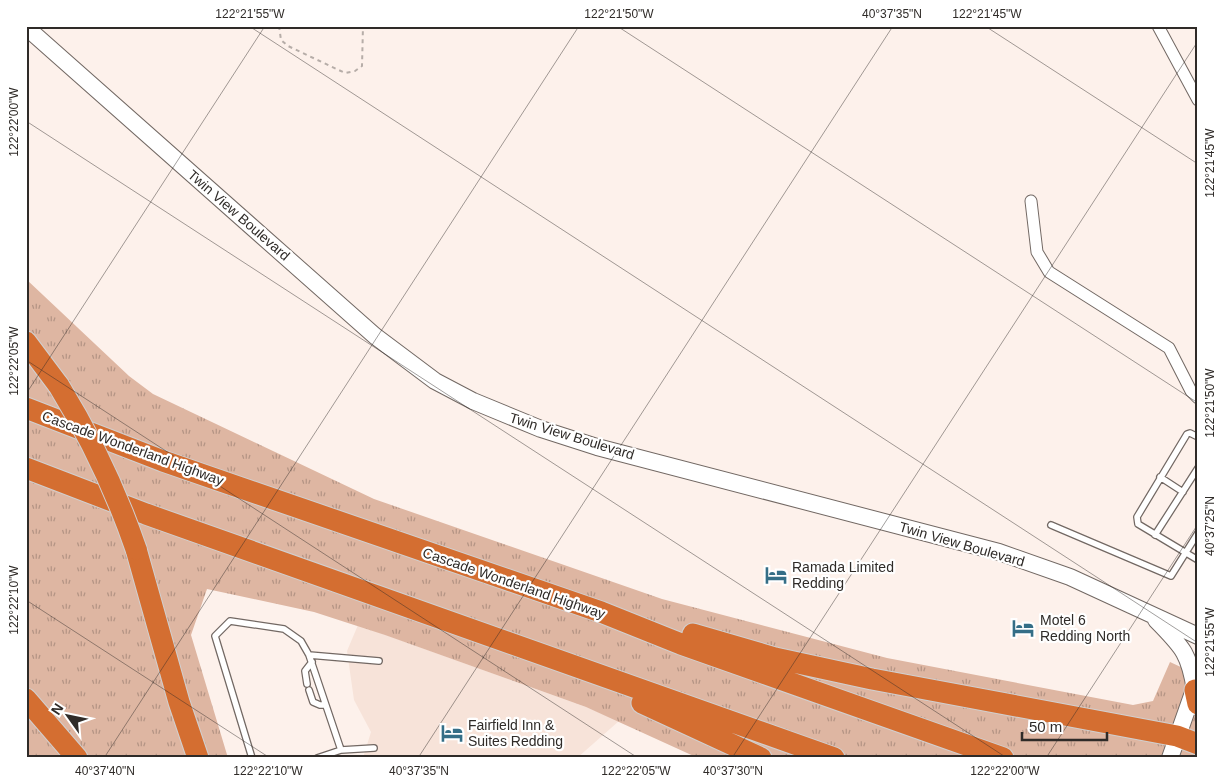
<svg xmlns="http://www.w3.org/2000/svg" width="1224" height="784" font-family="Helvetica,sans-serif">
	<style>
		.built { fill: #f7e3d9 }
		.grass { fill: url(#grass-tufts) }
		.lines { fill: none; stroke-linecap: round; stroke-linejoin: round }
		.lane-casing { stroke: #726863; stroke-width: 8 }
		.street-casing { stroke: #726863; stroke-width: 13 }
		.secondary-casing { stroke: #726863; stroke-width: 18 }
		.highway-casing { stroke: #d1d0d0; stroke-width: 23 }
		.path { stroke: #b6ada8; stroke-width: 2; stroke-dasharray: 4 4; stroke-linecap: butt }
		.lane { stroke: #fff; stroke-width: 5.5 }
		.street { stroke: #fff; stroke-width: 11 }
		.secondary { stroke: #fff; stroke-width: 16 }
		.highway { stroke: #d46e31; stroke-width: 21 }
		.highway-bridge-casing { stroke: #d1d0d0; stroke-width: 23; stroke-linecap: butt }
		.highway-bridge { stroke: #d46e31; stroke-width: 21 }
		.ticks { fill: none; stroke: #2f2b28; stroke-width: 1; stroke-opacity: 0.45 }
		.labels { text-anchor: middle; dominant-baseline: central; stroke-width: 4.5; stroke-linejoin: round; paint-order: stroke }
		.street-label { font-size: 14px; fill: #2f2b28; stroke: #fff }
		.poi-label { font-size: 14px; fill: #2f2b28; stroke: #fff; text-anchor: start }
		.neatline { fill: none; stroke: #2f2b28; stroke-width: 2 }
		.ticks-label { font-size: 12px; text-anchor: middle; fill: #2f2b28 }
	</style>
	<defs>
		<pattern id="grass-tufts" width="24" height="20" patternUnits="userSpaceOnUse" patternTransform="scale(1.25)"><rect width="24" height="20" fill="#deb6a2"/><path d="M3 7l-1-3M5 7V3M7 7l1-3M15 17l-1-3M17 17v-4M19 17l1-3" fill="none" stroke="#b49484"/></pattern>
	</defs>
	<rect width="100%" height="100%" fill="#fdf1eb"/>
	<path class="built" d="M358,625L586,707L619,721L577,758H363L371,732L354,700L347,651Z"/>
	<path class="grass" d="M26,279L129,376L153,394L374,499L662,599L887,658L1133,705L1153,701L1170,662L1198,675V758H698L586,707L385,635L314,612L207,589L191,635L228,758H26Z"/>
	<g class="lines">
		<g class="lane-casing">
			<path id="lane" d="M1198,437L1190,433L1187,434L1137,517L1138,524L1198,560
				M1160,477L1183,492
				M1051,525L1171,576L1198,533
				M1155,535L1198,468
				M309,655L341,750
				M307,684L305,671L312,662
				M309,690L313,702L320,705H325
				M252,758L215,636L230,621L284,629L301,641L309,655L379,661
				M317,758L341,750L374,748"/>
		</g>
		<g class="street-casing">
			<path id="street" d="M1158,26L1198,100
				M1031,201L1037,252L1049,272L1169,348L1191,391L1198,398"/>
		</g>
		<g class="secondary-casing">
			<path id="secondary" d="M26,27L375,336L435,381L473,401L541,429L597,447L999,552L1070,577L1198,636
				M1156,620C1182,647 1189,652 1195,690L1198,688
				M1170,758L1195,687"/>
		</g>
		<g class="highway-casing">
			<path id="highway" d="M26,342L59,386
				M26,408L163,461L601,612L681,644L1003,758
				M26,468L146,514L834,758
				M136,549L179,702L198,758
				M693,634L775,658L872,679L1177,736L1198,744
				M1195,690L1198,704
				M26,699L77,758
				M642,703L761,758"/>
		</g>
		<path class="path" d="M279,26L281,40L288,46L345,73L355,71L362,66L363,26"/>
		<use href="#lane" class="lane"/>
		<use href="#street" class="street"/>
		<use href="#secondary" class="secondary"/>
		<use href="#highway" class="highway"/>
		<g class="highway-bridge-casing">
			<path id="highway-bridge" d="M59,386C91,438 116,491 136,549"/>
		</g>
		<use href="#highway-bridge" class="highway-bridge"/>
	</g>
	<path class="ticks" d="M249,26L1198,643M617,26L1198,403M985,26L1198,164M26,121L1007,758M26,360L638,758M26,394L265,26M26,600L270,758M104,758L579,26M418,758L893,26M732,758L1198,41M1046,758L1198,524"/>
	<defs>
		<g id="hotel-bare" transform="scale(1.725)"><path d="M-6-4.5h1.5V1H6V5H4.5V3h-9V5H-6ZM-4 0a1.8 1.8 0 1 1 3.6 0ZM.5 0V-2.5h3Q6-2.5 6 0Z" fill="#346e87" stroke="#fff" stroke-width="2.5" paint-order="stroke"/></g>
	</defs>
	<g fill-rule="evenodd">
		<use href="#hotel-bare" x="776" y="575"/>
		<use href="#hotel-bare" x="1023" y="628"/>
		<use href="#hotel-bare" x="452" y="733"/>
	</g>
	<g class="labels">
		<g class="street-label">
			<text transform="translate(239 215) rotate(41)">Twin View Boulevard</text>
			<text transform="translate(572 436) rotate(17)">Twin View Boulevard</text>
			<text transform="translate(133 448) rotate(20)">Cascade Wonderland Highway</text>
			<text transform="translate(962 544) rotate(16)">Twin View Boulevard</text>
			<text transform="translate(514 583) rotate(19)">Cascade Wonderland Highway</text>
		</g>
		<g class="poi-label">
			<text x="792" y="567">Ramada Limited<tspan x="792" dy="16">Redding</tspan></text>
			<text x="1040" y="620">Motel 6<tspan x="1040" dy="16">Redding North</tspan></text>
			<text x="468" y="725">Fairfield Inn &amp;<tspan x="468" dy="16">Suites Redding</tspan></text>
		</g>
	</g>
	<rect width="1224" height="784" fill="none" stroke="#ffffff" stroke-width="55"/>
	<g transform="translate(68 716) rotate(303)" stroke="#ffffff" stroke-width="4" paint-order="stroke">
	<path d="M0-4L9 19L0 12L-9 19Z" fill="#2f2b28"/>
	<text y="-8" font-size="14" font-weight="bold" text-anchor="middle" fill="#2f2b28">N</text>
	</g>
	<path d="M1022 732v8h85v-8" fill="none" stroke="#2f2b28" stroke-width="2.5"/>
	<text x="1029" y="732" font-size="15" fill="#2f2b28" stroke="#ffffff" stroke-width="4" paint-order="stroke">50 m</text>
	<rect x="28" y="28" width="1168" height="728" class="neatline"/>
	<g class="ticks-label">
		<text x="250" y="18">122°21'55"W</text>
		<text x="619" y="18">122°21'50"W</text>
		<text x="892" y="18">40°37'35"N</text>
		<text x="987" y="18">122°21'45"W</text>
		<text transform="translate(14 122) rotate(-90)" y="4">122°22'00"W</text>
		<text transform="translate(1210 163) rotate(-90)" y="4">122°21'45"W</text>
		<text transform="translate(14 361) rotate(-90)" y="4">122°22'05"W</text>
		<text transform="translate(1210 403) rotate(-90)" y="4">122°21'50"W</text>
		<text transform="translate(1210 526) rotate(-90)" y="4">40°37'25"N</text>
		<text transform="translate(14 600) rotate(-90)" y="4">122°22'10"W</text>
		<text transform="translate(1210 642) rotate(-90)" y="4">122°21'55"W</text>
		<text x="105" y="775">40°37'40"N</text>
		<text x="268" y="775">122°22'10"W</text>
		<text x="419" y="775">40°37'35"N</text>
		<text x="636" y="775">122°22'05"W</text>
		<text x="733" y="775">40°37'30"N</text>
		<text x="1005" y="775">122°22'00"W</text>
	</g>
</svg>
